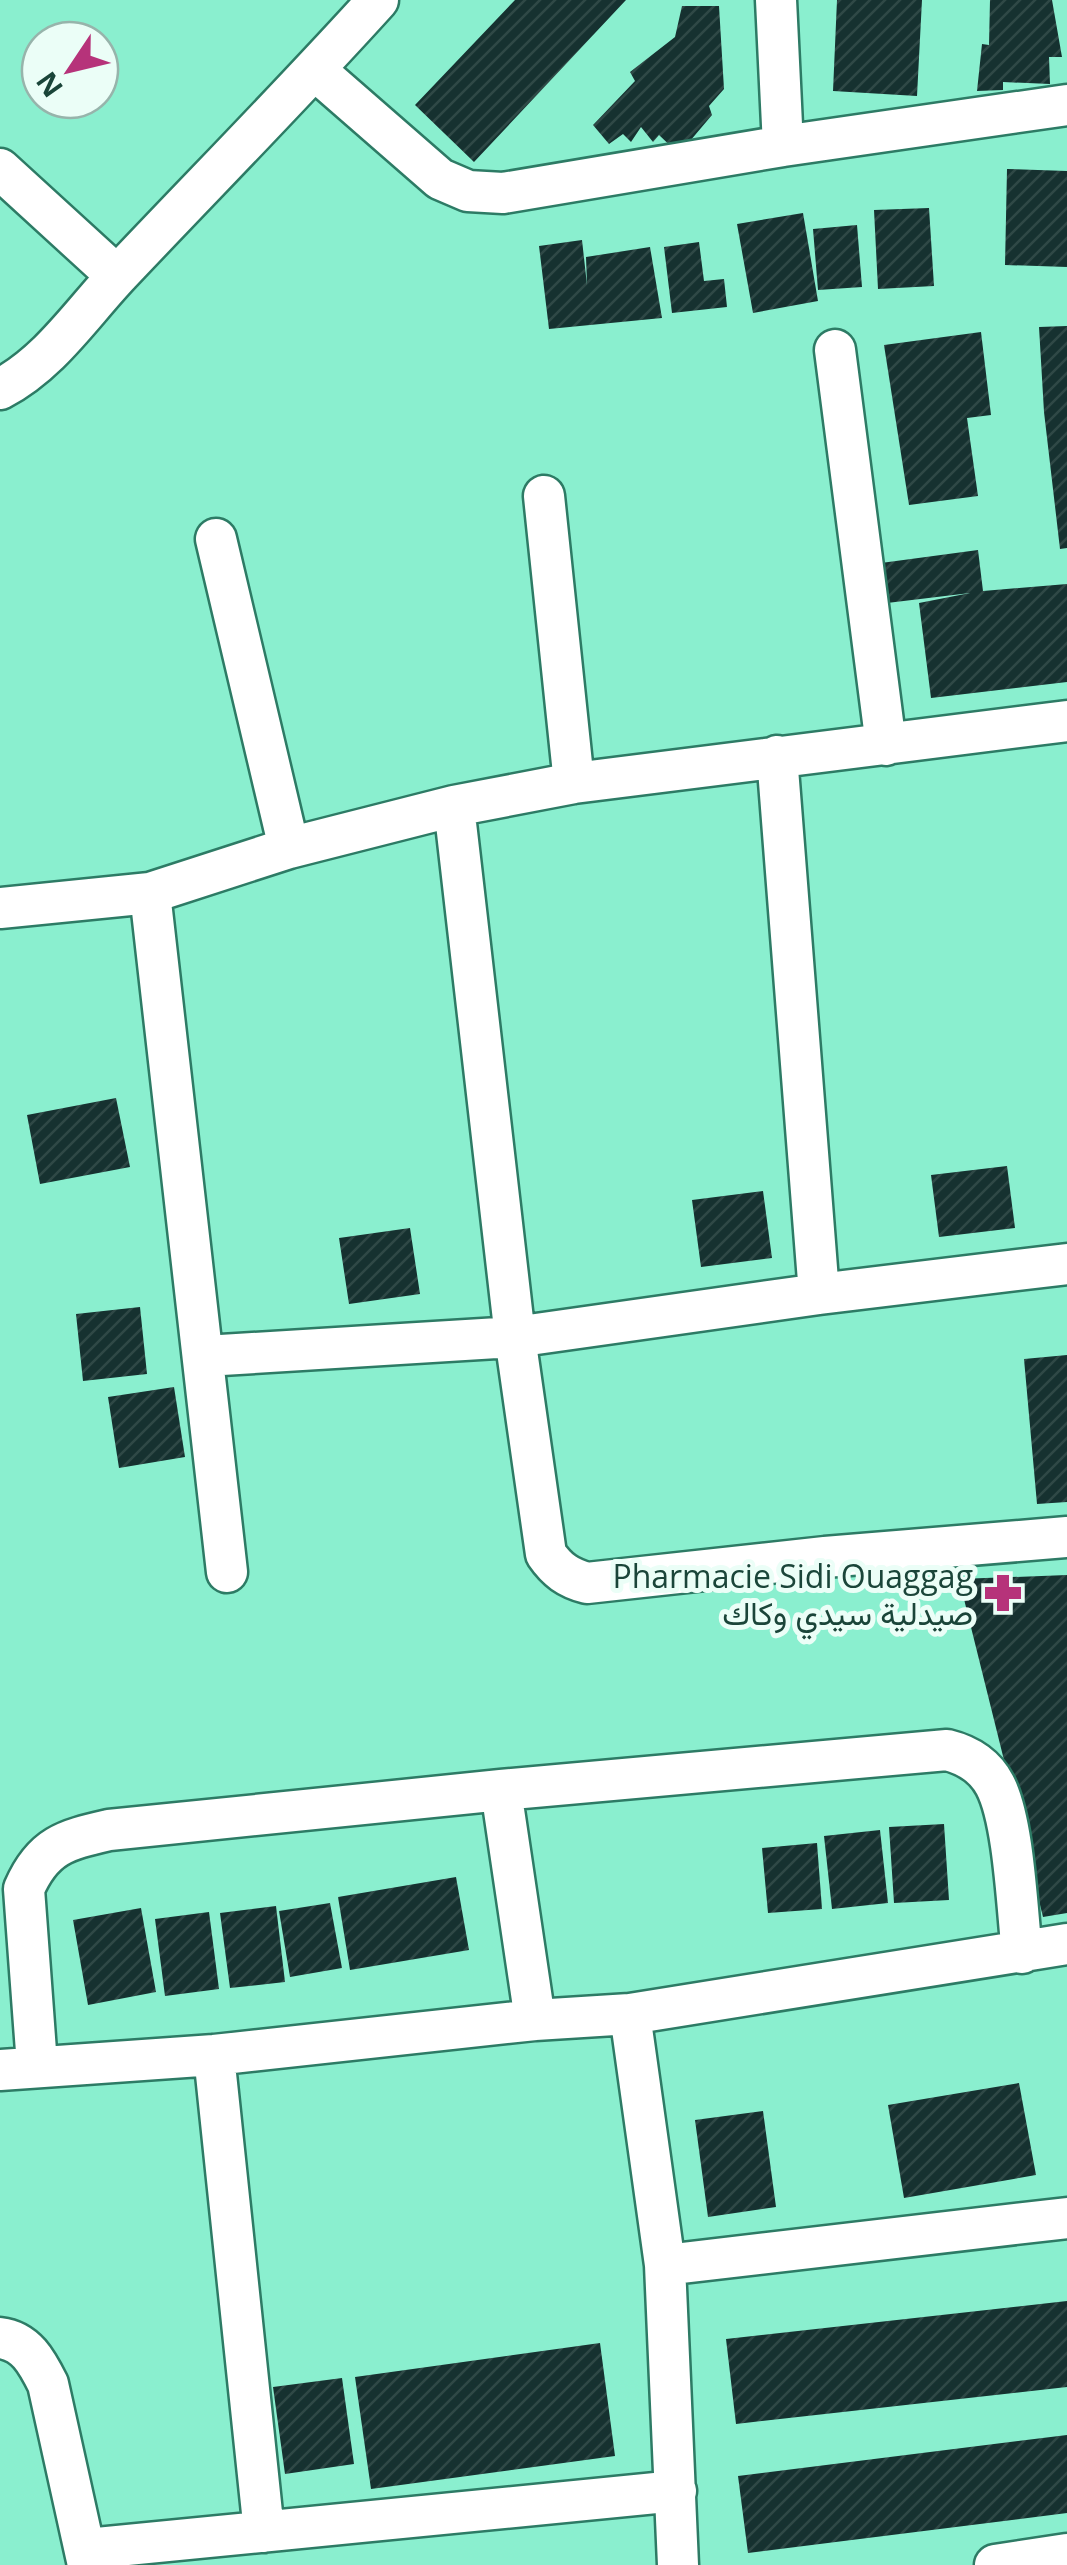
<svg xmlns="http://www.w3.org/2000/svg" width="1067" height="2565" font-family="'Open Sans',Vazirmatn,sans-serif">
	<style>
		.building { fill: url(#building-hatch) }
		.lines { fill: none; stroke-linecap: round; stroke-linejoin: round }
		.minor-casing { stroke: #2d7b65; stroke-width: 45 }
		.minor { stroke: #fff; stroke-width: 40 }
		.labels { text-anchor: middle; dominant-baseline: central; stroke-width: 10; stroke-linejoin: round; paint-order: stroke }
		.poi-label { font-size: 32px; fill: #1a4539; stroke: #ebfef7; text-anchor: end }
	</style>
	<defs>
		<pattern id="building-hatch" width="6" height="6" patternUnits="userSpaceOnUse" patternTransform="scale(2.5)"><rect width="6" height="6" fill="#163130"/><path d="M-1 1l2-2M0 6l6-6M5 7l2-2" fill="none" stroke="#2f4846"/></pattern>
	</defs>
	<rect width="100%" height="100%" fill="#8aefcf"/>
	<path class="building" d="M515,0H626L474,162L415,105Z
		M837,0H922L917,96L833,91Z
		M990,0H1052L1062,57H1049L1050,84L1003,82V90L977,91L982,44L989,45Z
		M682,6H719L724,89L709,106L712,115L679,154L659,135L653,142L641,127L631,142L623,134L609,144L593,125L635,81L630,72L675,37Z
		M1007,169L1067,171V267L1005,265Z
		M929,208L934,286L878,289L874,210Z
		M803,213L818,301L753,313L737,224Z
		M857,225L862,287L818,290L813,229Z
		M582,240L587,285L586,257L650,247L662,318L549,329L539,246Z
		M699,242L704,281L724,279L727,307L672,313L664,247Z
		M1067,326V548L1060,549L1044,412L1039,327Z
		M981,332L991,415L967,418L978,496L909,505L884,345Z
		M978,550L983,591L1067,584V682L931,698L919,603L970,593L887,603L881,563Z
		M116,1098L130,1167L40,1184L27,1115Z
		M1007,1166L1015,1228L939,1237L931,1175Z
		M763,1191L772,1258L701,1267L692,1200Z
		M410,1228L420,1294L349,1304L339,1238Z
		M140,1307L147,1374L83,1381L76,1314Z
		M1067,1355V1502L1037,1504L1024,1359Z
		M174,1387L185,1457L119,1468L108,1397Z
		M1067,1575V1913L1043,1917L959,1579Z
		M944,1824L949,1900L894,1903L889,1827Z
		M880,1830L888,1903L832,1909L824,1836Z
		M817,1843L822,1909L768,1913L762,1848Z
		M456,1877L469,1950L350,1970L338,1897Z
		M330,1903L342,1968L290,1977L279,1911Z
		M276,1906L285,1982L230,1988L220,1913Z
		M141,1908L156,1992L88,2005L73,1920Z
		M209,1912L219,1989L165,1996L155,1919Z
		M1019,2083L1036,2175L904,2198L888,2105Z
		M763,2111L776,2207L708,2217L695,2120Z
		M1067,2301V2387L736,2424L726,2339Z
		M600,2343L615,2456L371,2489L355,2377Z
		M342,2378L354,2464L285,2474L273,2387Z
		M1067,2435V2513L748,2553L738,2476Z"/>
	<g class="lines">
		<g class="minor-casing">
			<path id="minor" d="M776,0L783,146
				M315,70L440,179L468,191L503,193L783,146L1067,105
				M0,169L117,276
				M835,350L886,745
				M0,389C50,363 82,313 120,273C206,182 294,93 378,0
				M544,496L574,783
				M216,539L289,848
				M777,756L819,1294
				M454,806L515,1337L546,1554C557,1570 568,1578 587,1583L825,1557L1067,1537
				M150,893L227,1572
				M0,908L150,893L289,848L454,806L574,783L1067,721
				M205,1356L515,1337L819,1294L1067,1264
				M501,1790L535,2020
				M630,2014L665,2265L678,2565
				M214,2055L264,2532
				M37,2065L24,1889C43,1845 66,1840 109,1830L501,1790L947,1750C967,1755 985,1766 995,1785C1014,1821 1017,1909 1022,1953
				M0,2070L214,2055L535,2020L630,2014L1067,1944
				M665,2265L1067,2218
				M0,2338C26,2341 37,2362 48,2384L88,2565
				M87,2549L676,2491
				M995,2565L1067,2554"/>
		</g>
		<use href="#minor" class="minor"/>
	</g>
	<defs>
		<g id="pharmacy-bare" transform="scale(3)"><path d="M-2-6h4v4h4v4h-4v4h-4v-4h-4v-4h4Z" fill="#b6337a" stroke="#ebfef7" stroke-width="2.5" paint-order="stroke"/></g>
	</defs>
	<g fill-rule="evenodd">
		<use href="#pharmacy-bare" x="1003" y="1593"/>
	</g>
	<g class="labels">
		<g class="poi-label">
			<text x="973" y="1575">Pharmacie Sidi Ouaggag<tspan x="973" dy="37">صيدلية سيدي وكاك</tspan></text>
		</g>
	</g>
	<g transform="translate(70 70) rotate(235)"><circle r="48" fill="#ebfef7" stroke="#97b4ab" stroke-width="2.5"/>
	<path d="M0-8L18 38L0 25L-18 38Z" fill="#b6337a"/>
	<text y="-15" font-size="28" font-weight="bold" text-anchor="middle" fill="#1a4539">N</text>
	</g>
</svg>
